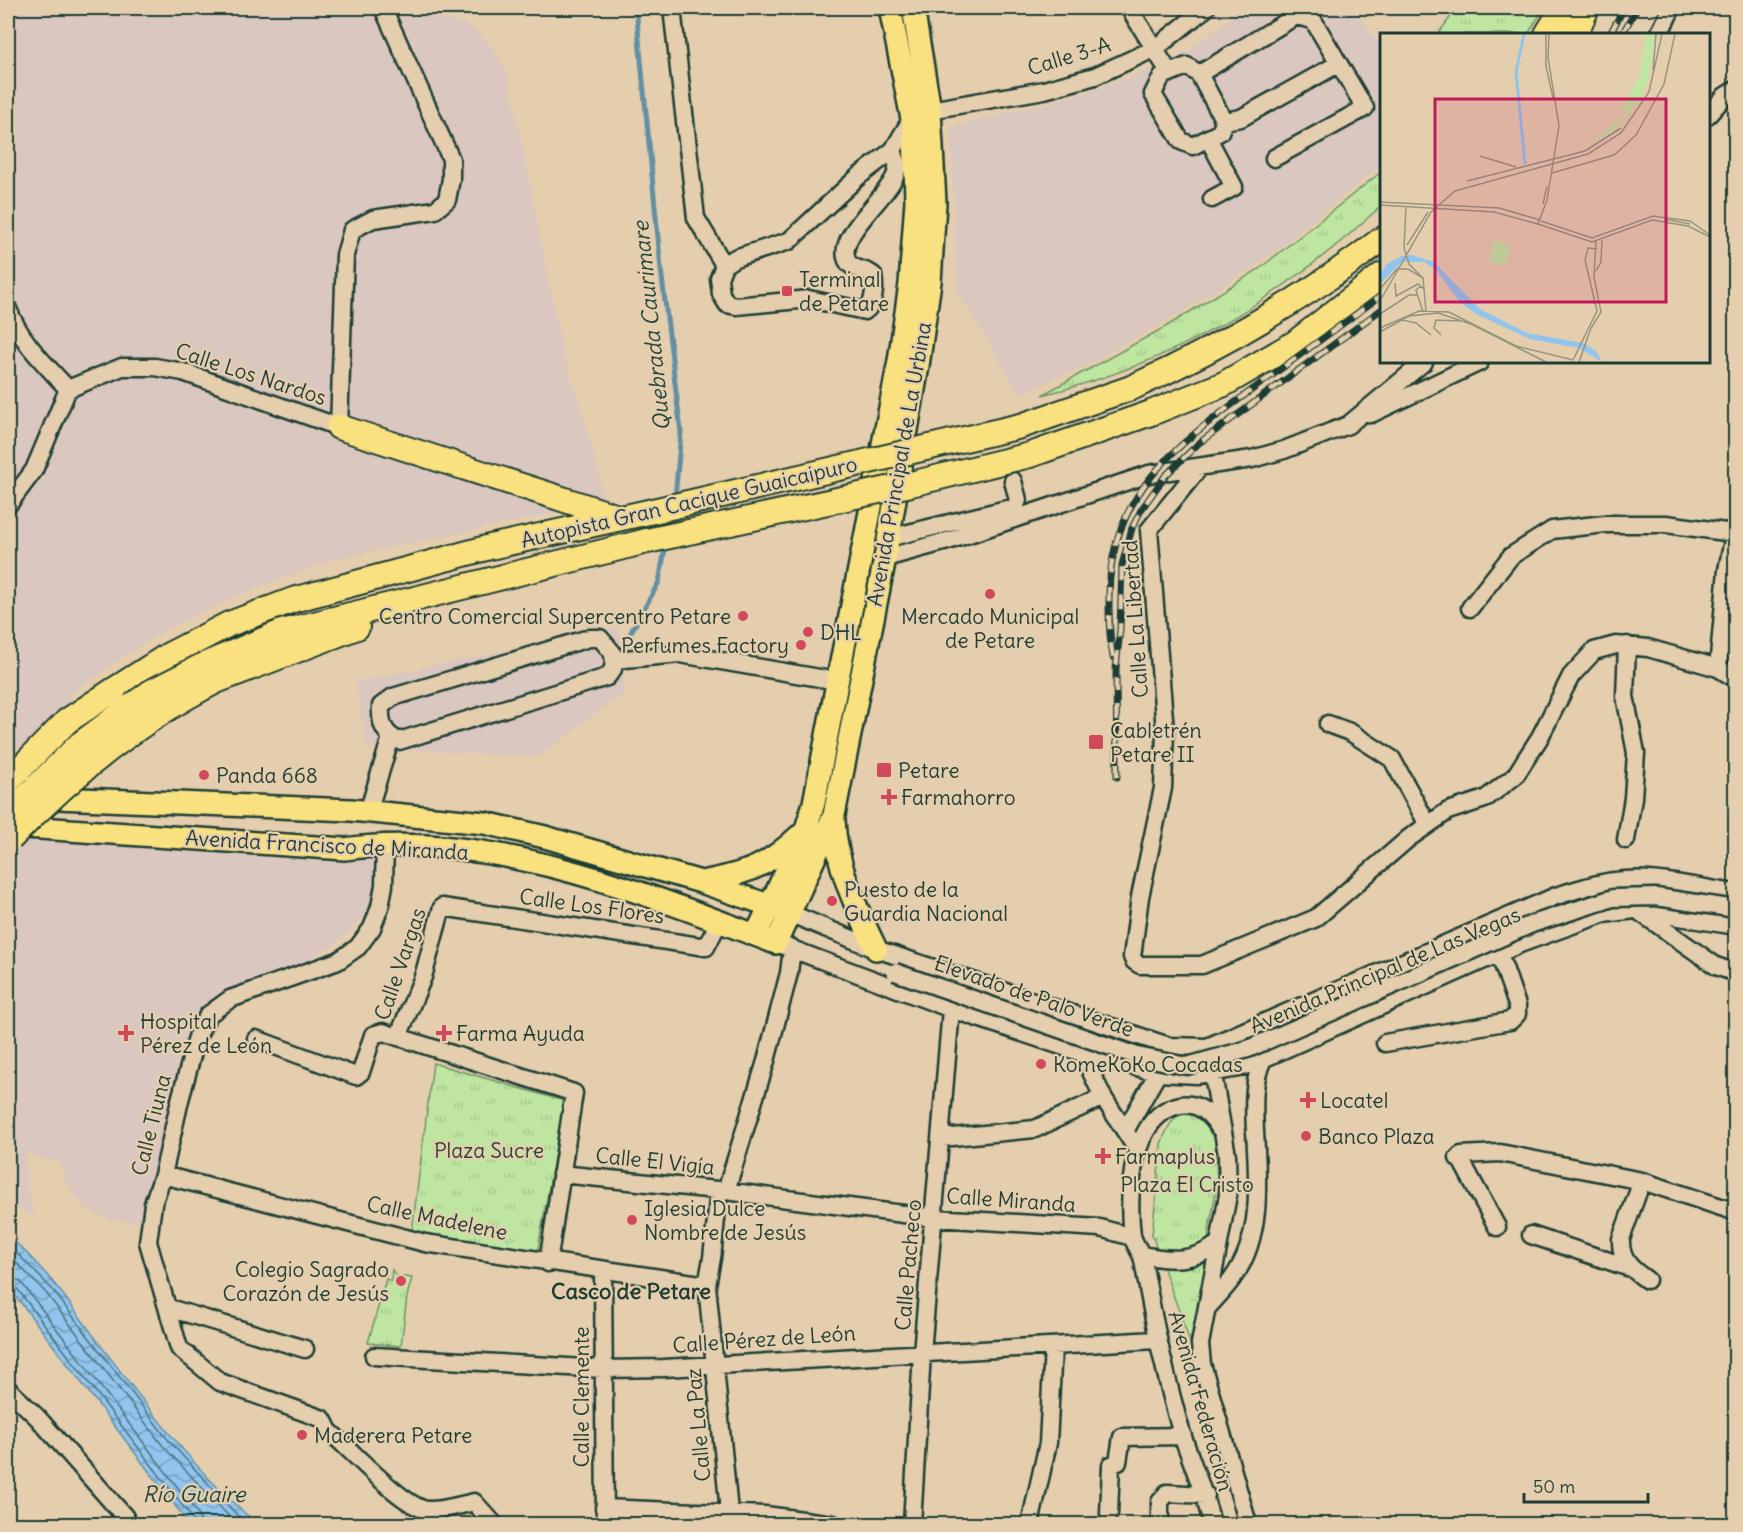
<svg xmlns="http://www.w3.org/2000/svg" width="1743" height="1532" font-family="Delius,sans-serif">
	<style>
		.built { fill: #dac7bf }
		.grass { fill: url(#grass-tufts); stroke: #6f926a; stroke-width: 1.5 }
		.water { fill: url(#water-waves); stroke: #638fa4; stroke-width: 1.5 }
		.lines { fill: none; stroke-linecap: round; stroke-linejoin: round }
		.shore { stroke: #4d737e; stroke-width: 1.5 }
		.stream { stroke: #638fa4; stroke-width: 5 }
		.minor-casing { stroke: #1f3d34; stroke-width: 21 }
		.major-casing { stroke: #1f3d34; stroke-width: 26 }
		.highway-casing { stroke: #1f3d34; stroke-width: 28 }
		.minor { stroke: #e4cead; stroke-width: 16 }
		.major { stroke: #fae180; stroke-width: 21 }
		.highway { stroke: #fae180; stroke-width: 24 }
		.rail-casing { stroke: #1f3d34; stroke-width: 7 }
		.rail { stroke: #e4cead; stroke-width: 4.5; stroke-dasharray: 14; stroke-linecap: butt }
		.minor-bridge-casing { stroke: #1f3d34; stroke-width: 21; stroke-linecap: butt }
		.highway-bridge-casing { stroke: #1f3d34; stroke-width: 28; stroke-linecap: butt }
		.minor-bridge { stroke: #e4cead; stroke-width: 16 }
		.highway-bridge { stroke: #fae180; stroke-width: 24 }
		.poi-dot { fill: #d1495b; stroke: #e4cead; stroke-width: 2 }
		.labels { text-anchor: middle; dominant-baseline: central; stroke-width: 4.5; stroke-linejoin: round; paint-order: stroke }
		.street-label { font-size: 21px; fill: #1f3d34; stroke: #e4cead }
		.poi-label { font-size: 21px; fill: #1f3d34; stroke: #e4cead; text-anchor: start }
		.park-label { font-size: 21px; fill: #274539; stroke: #e4cead }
		.water-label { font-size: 22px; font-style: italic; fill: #25443d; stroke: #e4cead }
		.neighbourhood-label { font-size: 22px; font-weight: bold; fill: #1f3d34; stroke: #e4cead }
		.inset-river { fill: none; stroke: #91c5ee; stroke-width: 3 }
		.inset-road { fill: none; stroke: #95947d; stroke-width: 1.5 }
		.view { fill: #c2185b; fill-opacity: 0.15; stroke: #c2185b; stroke-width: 3 }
		.inset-edge { fill: none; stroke: #1f3d34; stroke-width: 3 }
	</style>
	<defs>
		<pattern id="grass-tufts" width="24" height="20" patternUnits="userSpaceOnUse" patternTransform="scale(1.5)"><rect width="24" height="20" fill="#bfe6a1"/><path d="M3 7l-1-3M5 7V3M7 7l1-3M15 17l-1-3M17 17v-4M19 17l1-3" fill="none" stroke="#a4c68b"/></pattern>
		<pattern id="water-waves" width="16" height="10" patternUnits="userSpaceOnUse" patternTransform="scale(1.5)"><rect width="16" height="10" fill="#91c5ee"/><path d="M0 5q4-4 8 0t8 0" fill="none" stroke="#76a1c2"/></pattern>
	</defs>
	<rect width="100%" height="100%" fill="#e4cead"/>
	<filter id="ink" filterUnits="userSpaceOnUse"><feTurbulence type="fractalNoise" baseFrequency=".0167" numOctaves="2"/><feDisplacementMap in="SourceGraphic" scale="12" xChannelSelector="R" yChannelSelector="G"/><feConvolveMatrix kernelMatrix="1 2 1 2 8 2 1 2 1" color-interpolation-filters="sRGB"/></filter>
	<g filter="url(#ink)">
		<path class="built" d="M8,8H383L418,13L470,26L490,44L508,74L562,348L591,443L605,503L334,559L244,593L176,625L128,653L70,695L67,762L8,760Z
			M1243,8H1352L1381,45V165L1268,257L1182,312L1085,366L1020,395L957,290L951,128L1086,92L1145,71L1187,52Z
			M619,627L625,692L538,757L366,748L356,682Z
			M8,826L377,851L372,898L367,912L356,925L334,944L302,963L228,989L213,1000L203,1014L155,1181L139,1222L110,1220L84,1207L65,1181L60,1162L25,1154L26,1178L35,1218L8,1203Z"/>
		<path class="grass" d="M1457,8H1544L1528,34H1438Z
			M1381,172V206C1282,298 1174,364 1042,395L1167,326L1259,269Z
			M433,1063L564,1101L537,1255L412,1231Z
			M1196,1110L1215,1132L1217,1186L1209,1230L1205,1275L1190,1342L1152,1235L1161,1144C1168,1125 1175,1111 1196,1110Z
			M392,1270L396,1276L412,1278L407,1296L401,1346L368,1343L386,1279L391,1281Z"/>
		<path class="water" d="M8,1236C46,1268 73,1308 102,1347C145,1404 203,1481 258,1524H189L8,1286Z"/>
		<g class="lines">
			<path class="shore" d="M8,1244L51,1288L169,1441L237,1515L249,1524
				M8,1254L46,1293L163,1446L236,1524
				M8,1276L21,1282L198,1514L201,1524
				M8,1283L15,1286L192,1518L194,1524"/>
			<path class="stream" d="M636,8L661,269L681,432L675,498
				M631,632L659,582L666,543"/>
			<g class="minor-casing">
				<path id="minor" d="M672,8L696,218L724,265
					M1129,8L1169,72
					M1659,34L1672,8
					M1187,66L1199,74L1224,121L1220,132L1193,146L1181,141L1153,94L1162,76Z
					M1199,74L1296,16L1313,20L1365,108L1274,158
					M1708,115L1725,96L1736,89
					M1224,121L1241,118L1338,64
					M1208,138L1234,187L1212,199
					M893,150C895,156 898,163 897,169C895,193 832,236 848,262C853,270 866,269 873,275C875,287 875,304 865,311L809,299L736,306L727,304L721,294L719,278L724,265L735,258L789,241L858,177L893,150L912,118L930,110L1044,90L1095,76L1156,48L1206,8
					M8,309C21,342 44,363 68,389
					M1371,414L1480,362
					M1200,467L1149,530L1165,731L1163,788L1140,897L1132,957L1134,961L1140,965H1202L1316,918L1409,838L1448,811L1485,799L1515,776L1540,737L1571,676L1594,651L1616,645L1648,648L1718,668L1736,679
					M8,505L34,470L68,389L122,367H155L183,372L339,427L345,255L352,230L373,219L435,210L447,200L451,179V159L383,8
					M888,538L1015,507L1018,500L1013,481
					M885,558L951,540L1149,474L1252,459L1284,450L1348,425L1424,362
					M1470,608L1511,556L1552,530L1605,524H1666L1733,533
					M614,660L612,652L600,638H589L393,697L381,706C380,722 383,734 399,741L607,677L613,669L614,660L680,654L837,681
					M1718,668L1727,570L1736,525
					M1328,724L1350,732L1392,759L1428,825
					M368,812L391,737
					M1626,840L1633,798L1636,753L1625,696L1627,645
					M385,843L384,885L380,907L372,928L358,947L338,961L230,999L208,1015L197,1037L180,1100L163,1175L153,1204L148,1242L179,1348L220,1382L323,1419L329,1431C350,1449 402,1506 427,1510C441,1511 460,1505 474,1502L494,1524
					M789,913L876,949L1169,1046L1207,1047L1556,896C1576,890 1595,883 1615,881C1653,875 1697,888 1736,893
					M1641,913L1716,966L1736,973
					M776,943L951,1009L1082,1053L1160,1073L1197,1075L1239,1068L1263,1059L1520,944L1603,914L1635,910L1736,926
					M398,1037L423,977L442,907L706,947L719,922
					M256,1039L356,1076L361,1072L373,1035L383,1032L574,1093L548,1263
					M1385,1043L1510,1021L1517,1014V1005L1499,953
					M1082,1053L1103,1097L1136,1148
					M1211,1063L1227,1155L1228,1195L1200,1344L1202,1364L1248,1524
					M1125,1131L1163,1064
					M942,1138L1035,1129L1103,1097
					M561,1174L726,1191L934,1218L1100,1228L1132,1237
					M163,1175L425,1243L707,1285
					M1642,1181L1621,1239C1620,1260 1631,1269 1647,1280
					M719,1190L712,1258L707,1285L729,1512
					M726,1191L766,1061L789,973L792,948
					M1497,1227L1462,1162L1458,1158L1461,1155L1500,1153L1642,1181L1736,1212
					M1531,1235L1627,1267
					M1142,1255C1172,1261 1194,1262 1219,1243
					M603,1270L605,1524
					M1208,1307C1216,1298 1225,1289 1232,1279C1263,1238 1258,1180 1255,1132C1254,1106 1252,1083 1263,1059
					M169,1308L305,1349
					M374,1356L604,1369L664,1368L1156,1340
					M8,1389L38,1418L125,1517
					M604,1508L765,1515L833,1524
					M1109,1514L1111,1465L1118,1462L1122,1437L1183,1436
					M912,1524L922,1353L951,1009
					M1030,1524L1048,1443L1053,1347
					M1160,1524V1502L1167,1493L1206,1495
					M1212,1524C1205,1493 1192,1464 1182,1434C1165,1376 1153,1319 1143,1260C1141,1251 1134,1245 1132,1235C1127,1196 1130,1115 1180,1105C1199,1102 1211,1114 1220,1129"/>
			</g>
			<g class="major-casing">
				<path id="major" d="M8,796L351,810L485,823L545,837L701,882L780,909
					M834,820C836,867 856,907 876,949
					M11,826L345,849C488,829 644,893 776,943L834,815L885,558L918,366L930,282L935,203L930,110L913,8
					M702,882C747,873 765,868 799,836
					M756,935L806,829L814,803L899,361L910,284L916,201L914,129L890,8"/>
			</g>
			<g class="highway-casing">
				<path id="highway" d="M1547,34L1563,8
					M1575,34L1587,8
					M1131,388C1221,347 1303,300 1382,239
					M1151,413L1224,384L1295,343L1382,275
					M339,427L618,517
					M204,665L282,632L647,541
					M216,681L357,627
					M114,690L167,656L229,624L293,600L490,547L653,511"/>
			</g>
			<use href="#minor" class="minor"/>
			<use href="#major" class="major"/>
			<use href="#highway" class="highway"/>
			<g class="rail-casing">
				<path id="rail" d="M1610,34L1624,8
					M1622,34L1637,8
					M1113,657C1109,637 1109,618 1109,598C1109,492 1178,444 1256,387C1298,356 1340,326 1382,295
					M1117,777L1116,669L1120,629L1122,565L1132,528L1141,510L1165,476L1199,443L1382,309"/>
			</g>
			<use href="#rail" class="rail"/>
			<g class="minor-bridge-casing">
				<path id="minor-bridge" d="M895,972L1137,1056L1187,1066L1248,1049L1532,924L1613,898L1656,897L1736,909"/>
			</g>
			<g class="highway-bridge-casing">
				<path id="highway-bridge" d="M653,511L1021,426L1131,388
					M647,541L911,484L1030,455L1151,413
					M8,781L67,721L114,690
					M8,815L79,745L151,692L204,665
					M10,839C70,776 138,721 216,681"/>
			</g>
			<use href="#minor-bridge" class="minor-bridge"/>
			<use href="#highway-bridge" class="highway-bridge"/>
		</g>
	</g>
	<g class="poi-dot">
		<rect x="781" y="285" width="12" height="12" rx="3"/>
		<circle cx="990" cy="594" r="6"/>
		<circle cx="743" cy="616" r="6"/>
		<circle cx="808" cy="632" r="6"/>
		<circle cx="801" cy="645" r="6"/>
		<rect x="1088" y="734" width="16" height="16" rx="3"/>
		<rect x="876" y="762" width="16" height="16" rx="3"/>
		<circle cx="204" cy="775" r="6"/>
		<path d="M886 788h6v6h6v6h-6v6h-6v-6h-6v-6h6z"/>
		<circle cx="832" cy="901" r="6"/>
		<path d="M123 1024h6v6h6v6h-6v6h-6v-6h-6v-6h6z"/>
		<path d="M441 1024h6v6h6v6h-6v6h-6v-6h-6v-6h6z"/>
		<circle cx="1041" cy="1064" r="6"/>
		<path d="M1305 1091h6v6h6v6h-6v6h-6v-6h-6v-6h6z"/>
		<circle cx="1306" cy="1136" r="6"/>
		<path d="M1100 1147h6v6h6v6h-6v6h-6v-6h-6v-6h6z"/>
		<circle cx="632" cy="1220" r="6"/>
		<circle cx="401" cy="1281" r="6"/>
		<circle cx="302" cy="1435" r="6"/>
	</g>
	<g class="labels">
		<g class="street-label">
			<text transform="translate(1069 56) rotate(-17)">Calle 3-A</text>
			<text transform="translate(251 374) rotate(18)">Calle Los Nardos</text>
			<text transform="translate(899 464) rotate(-80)">Avenida Principal de La Urbina</text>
			<text transform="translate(689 502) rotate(-13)">Autopista Gran Cacique Guaicaipuro</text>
			<text transform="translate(1135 619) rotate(-94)">Calle La Libertad</text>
			<text transform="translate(327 845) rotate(3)">Avenida Francisco de Miranda</text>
			<text transform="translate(592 906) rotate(8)">Calle Los Flores</text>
			<text transform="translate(400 964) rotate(-71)">Calle Vargas</text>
			<text transform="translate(1385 970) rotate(-23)">Avenida Principal de Las Vegas</text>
			<text transform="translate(1034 996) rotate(19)">Elevado de Palo Verde</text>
			<text transform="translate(151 1125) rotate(-76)">Calle Tiuna</text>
			<text transform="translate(655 1161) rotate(6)">Calle El Vigía</text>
			<text transform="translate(1011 1200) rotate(4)">Calle Miranda</text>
			<text transform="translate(437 1218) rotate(12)">Calle Madelene</text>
			<text transform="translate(908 1265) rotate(-85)">Calle Pacheco</text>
			<text transform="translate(764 1339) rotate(-4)">Calle Pérez de León</text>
			<text transform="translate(581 1397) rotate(-90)">Calle Clemente</text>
			<text transform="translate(1201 1401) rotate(74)">Avenida Federación</text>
			<text transform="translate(698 1425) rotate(-95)">Calle La Paz</text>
		</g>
		<g class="poi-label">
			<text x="799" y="279">Terminal<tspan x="799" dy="24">de Petare</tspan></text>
			<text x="731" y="616" text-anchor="end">Centro Comercial Supercentro Petare</text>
			<text x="990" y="616" text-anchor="middle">Mercado Municipal<tspan x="990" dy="24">de Petare</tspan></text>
			<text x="820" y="632">DHL</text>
			<text x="789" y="645" text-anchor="end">Perfumes Factory</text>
			<text x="1110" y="730">Cabletrén<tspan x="1110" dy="24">Petare II</tspan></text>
			<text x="898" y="770">Petare</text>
			<text x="216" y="775">Panda 668</text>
			<text x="901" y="797">Farmahorro</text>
			<text x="844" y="889">Puesto de la<tspan x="844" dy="24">Guardia Nacional</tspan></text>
			<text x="140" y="1021">Hospital<tspan x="140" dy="24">Pérez de León</tspan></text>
			<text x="456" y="1033">Farma Ayuda</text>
			<text x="1053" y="1064">KomeKoKo Cocadas</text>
			<text x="1320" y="1100">Locatel</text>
			<text x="1318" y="1136">Banco Plaza</text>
			<text x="1115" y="1156">Farmaplus</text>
			<text x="644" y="1208">Iglesia Dulce<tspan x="644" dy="24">Nombre de Jesús</tspan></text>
			<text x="389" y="1269" text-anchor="end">Colegio Sagrado<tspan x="389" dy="24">Corazón de Jesús</tspan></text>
			<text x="314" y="1435">Maderera Petare</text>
		</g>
		<g class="park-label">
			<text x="489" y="1150">Plaza Sucre</text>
			<text x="1187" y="1184">Plaza El Cristo</text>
		</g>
		<g class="water-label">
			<text transform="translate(651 326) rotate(-96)">Quebrada Caurimare</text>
			<text x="194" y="1494">Río Guaire</text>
		</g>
		<g class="neighbourhood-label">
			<text x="631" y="1291">Casco de Petare</text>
		</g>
	</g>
	<g transform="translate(1380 33)">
		<rect width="330" height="330" fill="#e4cead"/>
		<path d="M266,1H275L269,44L259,69L230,101L193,118L222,102L246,81L242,75L260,42ZM113,207L130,212L126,233L110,229Z" fill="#bfe6a1"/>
		<path d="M32,222L54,229L100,276L147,300L203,310L216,318L222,329L199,315L150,306L96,281L80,269L56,237L44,229H22L0,251V242L6,232L21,223Z" fill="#91c5ee"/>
		<path class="inset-river" d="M144,1L136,39L145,131"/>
		<path class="inset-road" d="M166,1V33L173,65M273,37L276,1M100,123L136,134M172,140L234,122L256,102L284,51L295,1M87,148L205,118L241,95M0,169L119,175L160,187M163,171L167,153M0,172L114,179L158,191L167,167L179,93L168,24L169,1M26,173L24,215L29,231L43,245L46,278M284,186L310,191M161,188L212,205L273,183L310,188L330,202M158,191L212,209L272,187L308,193L330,204M27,212L48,179M216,238L221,229L222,207M15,250L16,263L38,251L45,257M41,253L36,257L43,279M0,256L17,236H28L43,245M0,268L51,179L75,158L208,121L241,100L269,59L282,1M0,281L29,262H38M22,287L36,290L51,302M0,295L39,278L69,279L136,313L193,327L217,278L205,227L208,215L217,216M0,299L29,283L58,280L91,291L166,329M61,302L54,295L56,287L80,288M199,329L211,295L221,279L214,244L216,207"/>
		<path class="view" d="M55,66H286V269H55Z"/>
		<rect width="330" height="330" class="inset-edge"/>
	</g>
	<rect width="1743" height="1532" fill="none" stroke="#e4cead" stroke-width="30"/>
	<rect x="15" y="15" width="1713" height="1502" fill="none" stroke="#1f3d34" stroke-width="2" filter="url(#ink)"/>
	<path d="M1524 1493v9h124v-9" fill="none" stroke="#1f3d34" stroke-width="3"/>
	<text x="1533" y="1493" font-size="18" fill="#1f3d34" stroke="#e4cead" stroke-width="4.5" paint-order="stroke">50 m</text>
</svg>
